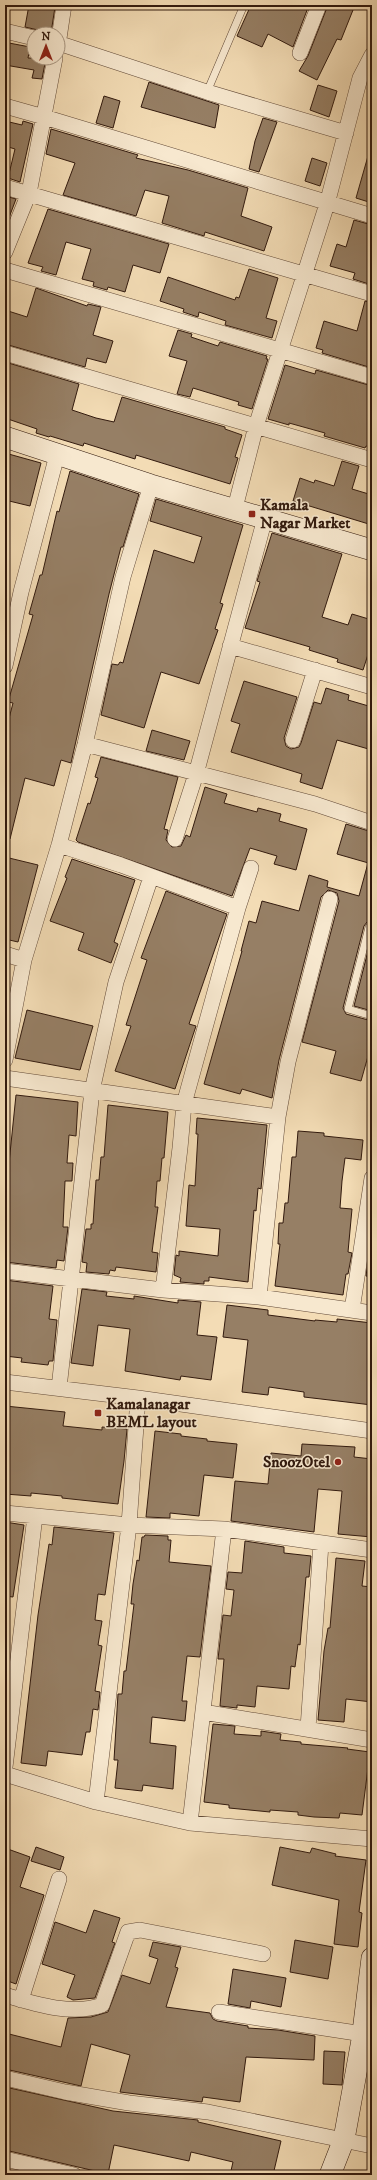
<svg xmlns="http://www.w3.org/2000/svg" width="377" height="2180" font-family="'IM FELL DW Pica',serif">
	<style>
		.building { fill: #967f65; stroke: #321a0e }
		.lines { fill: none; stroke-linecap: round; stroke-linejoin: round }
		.lane-casing { stroke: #624a38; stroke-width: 8 }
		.street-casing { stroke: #624a38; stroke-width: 16 }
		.secondary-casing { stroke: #321a0e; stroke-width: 22 }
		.lane { stroke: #f7e8cf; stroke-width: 7 }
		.street { stroke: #f7e8cf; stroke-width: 15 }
		.secondary { stroke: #f7e8cf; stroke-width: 21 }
		.poi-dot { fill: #8f2418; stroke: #f7e8cf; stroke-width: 1.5 }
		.labels { text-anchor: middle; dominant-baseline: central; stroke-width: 3; stroke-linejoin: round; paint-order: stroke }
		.poi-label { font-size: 16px; font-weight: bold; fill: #321a0e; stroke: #f7e8cf; text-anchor: start }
	</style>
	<rect width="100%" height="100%" fill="#f3dcb5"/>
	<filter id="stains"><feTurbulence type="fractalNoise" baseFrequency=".005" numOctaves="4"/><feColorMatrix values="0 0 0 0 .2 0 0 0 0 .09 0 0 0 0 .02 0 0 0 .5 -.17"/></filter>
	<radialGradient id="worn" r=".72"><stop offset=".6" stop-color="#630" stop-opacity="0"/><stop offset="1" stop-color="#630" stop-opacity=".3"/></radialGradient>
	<path class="building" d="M29,5L55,7L51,33L25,27Z
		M251,5H309L293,47L268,34L262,47L237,36Z
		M328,5H355L341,40L337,39L317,80L299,71L308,56Z
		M9,43L30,47L28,58H46L42,79L32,78L34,70L5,65Z
		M149,82L219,105L215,128L141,107Z
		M318,85L337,91L329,117L310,110Z
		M104,96L120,101L113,128L96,123Z
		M263,118L277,122L259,172L249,169L255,141Z
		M5,121L22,125L23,121L33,124L20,182L8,178L15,149L5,146Z
		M51,129L138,155L136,158L188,170L248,188L241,216L272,227L264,251L205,232L204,236L162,223L169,196L145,190L136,216L63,195L75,163L46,154Z
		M368,156H372V203L356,198Z
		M312,158L327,163L320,186L305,181Z
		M5,196L16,199L7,223L5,222Z
		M48,209L169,244L160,273L133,265L125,292L108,287L107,290L93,286L94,282L82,279L91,249L66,242L56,275L41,271L43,267L28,263Z
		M354,220L372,225V285L353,279L355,273L330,266L337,244L346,247Z
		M249,269L278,278L266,318L277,321L272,338L225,325L226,321L199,312L198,317L183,312L184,309L160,301L168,277L235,300L236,297L239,298Z
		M36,288L87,306L88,304L101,307L93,335L113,341L106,363L87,358L85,367L5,344V310L27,317Z
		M365,301L372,303V368L322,353L323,350L316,348L324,321L357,331Z
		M178,330L192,334L191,337L218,346L220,342L267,356L266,359H268L252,409L238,405L239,402L193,388L190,397L177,394L187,361L169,356Z
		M5,362L79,384L72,410L96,418L114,422L122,397L225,427V429L242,435L235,457L238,458L230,484L136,455L135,459L84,443L83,446L50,436L49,437L36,433L37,429L5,418Z
		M285,365L315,374L316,370L372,386V447L366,446L365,448L324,436L325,433L289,423V425L268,419Z
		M5,453L41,463L30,506L5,500Z
		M342,461L359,466L352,489L372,495V525L293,501L300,478L314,483L315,480L334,486Z
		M70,471L139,494L123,547H121L109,594L71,763L61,760L54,786L25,778L10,839L5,838V734L13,703L8,702L33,615L29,614L40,575H42L57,511L59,512Z
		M156,499L243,525L220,603L223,604L215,629L218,630L199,684L161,672L144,728L101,715L112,664L118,665L120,662L123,663L154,550L194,563L202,537L150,521Z
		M272,533L342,554L322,617L348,625L352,614L372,620V642L363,670L337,662L338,659L309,650L310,647L245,628L260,582L257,581Z
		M244,681L297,697L284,738L286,746L291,749L299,747L301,743L314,702L321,704L326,688L349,695L348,700L372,707V750L337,740L322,789L300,782L302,774L231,752L240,724L231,721Z
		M152,730L190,741L184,760L146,751Z
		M101,757L178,777L164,829L168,830L166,840L172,847L181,846L186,835L190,837L205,787L227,794L224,803L257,812L258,808L281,814L279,821L307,829L296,870L274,864L277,856L250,848L232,896L78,842L76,840L88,803L90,804L98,778L95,777Z
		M346,824L372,832V864L337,854Z
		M5,857L38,865L18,942L5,939Z
		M72,859L135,880L114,942L118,944L111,963L78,950L84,933L50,921L67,878L65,877Z
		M368,863L372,864V923L367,922L364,926L343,1008L346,1014L372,1021V1042L361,1081L330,1073L336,1051L302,1042L339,901L337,893L328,890L321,897L279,1060L272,1098L242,1089L240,1094L204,1084L242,951H241L249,921L256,923L262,901L299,911L309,875L328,881L327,887L359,896Z
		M166,891L227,914L189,1024L196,1026L175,1089L115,1071L131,1026L126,1025L147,960L141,958Z
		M372,935V1011L354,1006Z
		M27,1010L93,1026L80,1070L15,1058Z
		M16,1095L78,1102L76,1136L69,1135L67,1163H73L72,1181H65L63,1227H68L64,1261L57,1260L56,1268L5,1262V1202Z
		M108,1105L168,1112L164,1158H162L160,1181H157L155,1207H158L152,1252L158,1253L156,1272L116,1267L115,1271L110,1270L109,1274L86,1272L87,1263L82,1262L86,1229H91V1224H93L96,1180H99L101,1157H104Z
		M197,1118L267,1125L261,1189L258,1188L256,1211L254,1210L248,1282L209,1277V1281H204V1284L180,1282L181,1278L174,1275L176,1255L179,1256V1251L218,1256L220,1229L186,1226L189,1185L195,1186L198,1134H196Z
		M298,1131L324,1133V1136L363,1140L361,1160L345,1158L342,1181L340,1208L352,1209L348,1252L352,1253L348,1274H346L343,1295L275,1286L280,1244H278L279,1223H283L285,1203H288L292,1157H296Z
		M369,1255H372V1277L366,1276Z
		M5,1280L53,1286L49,1319L57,1320L53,1361H49L48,1365L21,1362L22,1358L5,1356Z
		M82,1289L107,1292L106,1296L134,1299V1296L178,1303V1300L201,1302L197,1335L217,1337L211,1380L181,1376L180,1380L125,1371L130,1329L98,1325L93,1366L71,1363Z
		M227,1305L268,1310V1315L315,1321V1320L337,1322V1319L372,1323V1405L304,1397V1392L269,1387L268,1395L242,1392L248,1340L223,1337Z
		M5,1406L65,1412L63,1426L102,1430V1427L127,1429L124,1461L118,1504L62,1498V1496L31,1493V1496L5,1494Z
		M155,1431L181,1434V1436L207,1439V1441L237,1444L233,1478L204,1475L199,1516L170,1513V1518L146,1517Z
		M302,1444L355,1447L354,1457L372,1459V1537L338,1534L342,1491L318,1489L314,1532L231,1521L235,1481L268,1484L271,1453L301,1456Z
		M5,1522L24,1525L13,1597L5,1596Z
		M54,1527L114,1533L105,1595L98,1594L95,1620L102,1621L98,1645L102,1646L95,1691L100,1692L98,1710L93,1709L90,1732H86L82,1755L48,1751L46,1766L21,1763L38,1615L49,1544L52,1545Z
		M145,1535L168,1536V1540H171L169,1562L211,1566L200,1657L187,1656L182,1701H187L185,1721L152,1717L150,1743L176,1746L173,1789L143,1785L142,1791L115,1788L118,1760H114L118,1694H122L124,1671H126L134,1604H131L133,1584L137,1560L139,1561L142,1537H144Z
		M245,1541L284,1547V1553L311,1556L309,1577H306L300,1645L298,1644L295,1667L291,1666L289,1689L257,1686L255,1707L237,1705V1708L220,1706L224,1659H218L223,1615L231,1616L234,1590L226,1589L228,1572L242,1573Z
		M336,1558L365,1561L362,1586L372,1587V1702L346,1699L344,1722L318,1720L324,1651L328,1628H330Z
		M213,1724L235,1726L234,1734L261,1736V1731L281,1734L280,1740L301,1742V1744L348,1748L347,1749L370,1752L362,1815L340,1813L339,1818L314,1817L298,1815V1812L270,1810V1812L229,1808V1805L204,1802Z
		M36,1847L64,1857L60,1870L31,1861Z
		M280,1847L310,1853L312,1848L336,1854L335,1856L366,1860L359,1912L362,1913L358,1947L334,1944L339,1900L272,1885Z
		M5,1848L30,1857L20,1887L44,1895L16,1984L5,1980Z
		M94,1910L120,1918L112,1942L115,1943L95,1998L73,2000L67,1997L75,1975L42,1964L55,1922L86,1933Z
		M295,1940L333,1947L328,1979L290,1972Z
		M153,1942L181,1947L175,1967L178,1968L166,2007L210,2013L213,2019L217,2021L248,2026V2028L278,2030L315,2036L314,2060L246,2057L240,2102L203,2097L202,2102L120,2092L130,2055L91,2044L81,2086L5,2069V2033L61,2047L68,2018L91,2017L108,2012L122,1975L150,1984L158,1959L149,1956Z
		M233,1969L286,1978L281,2007L251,2001L250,2008L228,2004Z
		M324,2051L345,2052L342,2085L323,2084Z
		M5,2087L113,2111L198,2120V2122L281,2141L273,2175H230L233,2162L191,2152L189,2161L114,2145L108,2174L5,2150Z"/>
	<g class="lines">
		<g class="lane-casing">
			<path id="lane" d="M207,92L244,5
				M369,927L348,1009L372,1016"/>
		</g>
		<g class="street-casing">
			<path id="street" d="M5,31L34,38
				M58,43L207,92L346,133
				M58,45L64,5
				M300,53L319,5
				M5,106L44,117L372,216
				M5,187L372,294
				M5,252L29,193L55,58
				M5,270L372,377
				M5,353L372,460
				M235,508L256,426L327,204L360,78L372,55
				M230,646L372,687
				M5,666L21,592L57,455
				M293,740L315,670
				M85,744L315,804L372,823
				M175,839L196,774L265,518
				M59,845L121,865L238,908L184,1104L180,1148L163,1290
				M238,908L251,868
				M5,954L24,960
				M5,1060L24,960L59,845L85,744L123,577L151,485
				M5,1078L278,1117
				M5,1271L163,1290L259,1297L372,1313
				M259,1297L278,1117L288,1062L330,899
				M352,1310L372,1178
				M5,1382L138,1398L372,1431
				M59,1388L92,1091L116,982L151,877
				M5,1513L129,1525L224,1529L372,1550
				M203,1712L372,1740
				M308,1728L321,1544
				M5,1767L35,1516
				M5,1774L96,1802L190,1823L372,1839
				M96,1802L129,1525L138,1398
				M190,1823L224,1529
				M5,1995C35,2004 72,2016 102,2005L128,1932L140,1930L263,1954
				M21,2000L59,1879
				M219,2012L363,2034
				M5,2078L65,2092L129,2103L208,2112L372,2146
				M5,2159L74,2175"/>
		</g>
		<g class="secondary-casing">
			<path id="secondary" d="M5,437L151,485L372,550
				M330,2175L344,2139L362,2040L372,1958"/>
		</g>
		<use href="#lane" class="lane"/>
		<use href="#street" class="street"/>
		<use href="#secondary" class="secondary"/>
	</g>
	<g class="poi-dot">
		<rect x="248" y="510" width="8" height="8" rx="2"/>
		<rect x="94" y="1409" width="8" height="8" rx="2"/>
		<circle cx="338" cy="1462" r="4"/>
	</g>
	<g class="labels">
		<g class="poi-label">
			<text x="260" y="505">Kamala<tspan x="260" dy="18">Nagar Market</tspan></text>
			<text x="106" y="1404">Kamalanagar<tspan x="106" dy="18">BEML layout</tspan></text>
			<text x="330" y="1462" text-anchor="end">SnoozOtel</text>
		</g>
	</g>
	<rect width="377" height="2180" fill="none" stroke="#f3dcb5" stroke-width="20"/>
	<rect x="6" y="6" width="365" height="2168" fill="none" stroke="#321a0e" stroke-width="2"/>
	<rect x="10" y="10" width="357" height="2160" fill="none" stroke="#321a0e"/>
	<g transform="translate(46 46)"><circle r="19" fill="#f7e8cf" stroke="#a89682"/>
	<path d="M0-3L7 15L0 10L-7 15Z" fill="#8f2418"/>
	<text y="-6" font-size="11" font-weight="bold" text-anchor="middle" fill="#321a0e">N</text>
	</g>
	<rect width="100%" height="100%" filter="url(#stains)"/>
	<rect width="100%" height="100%" fill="url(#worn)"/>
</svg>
